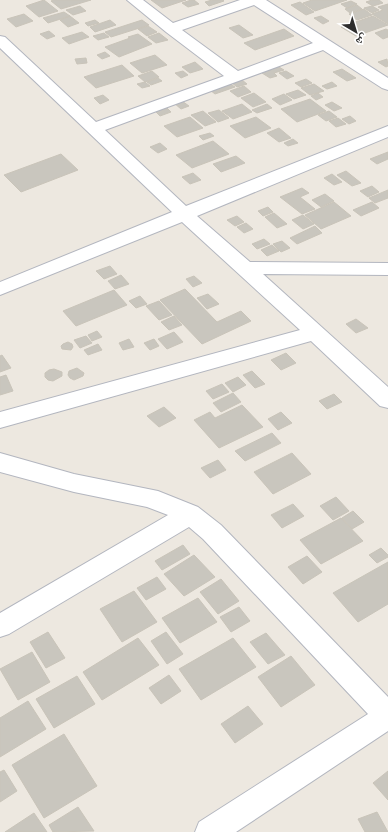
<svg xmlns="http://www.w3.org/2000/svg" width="388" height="832" font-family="'Space Grotesk','Noto Naskh Arabic',sans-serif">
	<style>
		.building { fill: #c9c6be; stroke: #c9c4b9 }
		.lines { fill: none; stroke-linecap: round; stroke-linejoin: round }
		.street-casing { stroke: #b3b6bf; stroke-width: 2 }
		.street { fill: #fff; fill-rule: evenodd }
	</style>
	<rect width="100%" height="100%" fill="#ede8e0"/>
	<path class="building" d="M44,0L58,11L39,17L26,6Z
		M53,0H91L61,9L51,1Z
		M151,0H186L162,8Z
		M191,0H194L199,4L188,7L182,3Z
		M212,0H223L224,1L209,6L205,2Z
		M312,0H347L315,11L303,3Z
		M372,0H379L383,3L373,6L366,2Z
		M351,1L357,4L347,8L341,4Z
		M300,2L314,12L306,15L291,5Z
		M388,4V24L372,14L383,10L378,7Z
		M357,5L362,9L350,13L345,9Z
		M80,6L86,11L73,15L66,10Z
		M372,6L379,10L372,13L364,8Z
		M364,9L372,15L357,20L349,14Z
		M64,12L70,16L48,23L43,18Z
		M24,14L33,21L16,27L7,19Z
		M70,16L79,23L68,27L60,20Z
		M321,16L329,21L323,24L314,18Z
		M373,16L388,25L356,36L341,27Z
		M95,20L99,23L88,26L85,23Z
		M110,20L116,25L95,32L90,27Z
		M142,20L149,25L111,37L105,32Z
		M239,25L253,35L243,38L229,28Z
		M148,26L157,32L147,36L138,29Z
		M284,29L294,36L255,50L244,43Z
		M386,29L388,30V37L383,39L375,33Z
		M49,31L55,36L47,39L40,34Z
		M82,32L89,37L69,44L62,38Z
		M104,33L109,37L98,40L93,36Z
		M159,33L168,40L156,43L148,37Z
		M138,34L152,44L119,57L105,47L130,38L128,37Z
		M105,52L110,56L102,59L97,55Z
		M155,55L167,65L142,73L130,63Z
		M86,58L87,63L77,64L75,59Z
		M387,59L388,66L386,67L378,62Z
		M195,62L203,69L190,73L182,67Z
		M122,65L134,76L96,88L84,77Z
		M279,67L284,70L274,73L277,76L270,78L262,73Z
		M342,69L356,78L347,81L333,72Z
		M152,71L159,77L145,82L138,76Z
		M183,71L188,75L181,78L175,73Z
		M286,71L294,76L287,79L279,73Z
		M158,78L162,81L151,85L147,82Z
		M306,79L312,83L301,87L295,83Z
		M242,80L247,84L237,87L232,83Z
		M145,82L150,86L142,88L137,84Z
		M332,82L337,86L327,89L322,86Z
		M229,83L235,87L215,94L210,90Z
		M314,84L324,91L310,95L301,88Z
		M244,86L251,92L238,97L230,91Z
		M298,90L306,95L294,99L286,94Z
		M254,93L266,102L253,107L241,98Z
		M318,93L323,97L316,100L311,96Z
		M284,94L292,100L280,105L272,99Z
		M103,95L109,100L100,104L94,98Z
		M310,99L326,111L297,122L281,109Z
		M182,101L189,106L181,109L174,103Z
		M332,102L342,108L334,111L325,105Z
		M242,104L252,112L233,119L222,111Z
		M267,104L272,108L257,113L252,110Z
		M167,108L171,112L160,116L156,112Z
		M219,110L229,118L218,122L208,113Z
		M203,111L216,122L205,126L191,115Z
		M329,111L337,117L326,121L318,115Z
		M350,116L356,121L349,124L342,119Z
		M190,117L203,128L177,137L164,126Z
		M256,117L271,128L245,138L230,126Z
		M338,118L346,124L336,127L329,121Z
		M279,128L291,138L279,142L267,133Z
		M210,133L214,136L203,140L199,136Z
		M293,139L298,143L288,146L284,143Z
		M213,141L229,154L192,168L176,155Z
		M160,143L167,149L158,153L150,147Z
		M388,152V159L377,164L370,159Z
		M61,154L78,170L21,192L4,175Z
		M236,156L245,163L221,172L213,164Z
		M346,171L361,183L352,186L337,175Z
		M193,173L201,180L190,184L182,177Z
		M332,174L342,182L334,185L324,178Z
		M372,186L379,192L368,197L360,191Z
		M302,188L309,193L300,197L315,209L302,214L280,197Z
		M388,190V198L375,203L369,198Z
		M325,194L334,201L321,207L312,200Z
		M334,202L351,216L321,229L305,215Z
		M372,202L379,208L361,216L353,210Z
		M268,207L273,212L263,216L258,211Z
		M274,213L287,224L277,228L265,217Z
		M303,215L314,224L303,229L292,220Z
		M237,216L244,222L235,226L227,220Z
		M246,223L253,229L244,233L237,227Z
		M315,226L322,233L297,244L290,238Z
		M264,239L270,244L257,249L252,244Z
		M282,241L290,248L281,252L273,244Z
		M272,245L279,251L267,256L261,250Z
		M110,266L117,274L104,279L96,271Z
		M121,275L129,284L115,289L108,281Z
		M194,276L202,283L193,287L186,279Z
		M185,289L217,322L241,311L251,321L202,344L160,300Z
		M114,290L127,305L76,326L63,311Z
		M208,294L219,304L207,309L197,298Z
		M140,296L147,304L136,308L129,301Z
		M159,301L172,315L159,320L146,306Z
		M174,316L182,325L169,330L161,322Z
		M356,319L368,328L356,333L346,324Z
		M97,331L102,337L92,341L88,335Z
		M174,332L183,342L167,349L158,339Z
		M86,336L92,343L80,348L74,340Z
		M129,339L134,347L123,350L119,343Z
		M154,339L159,346L150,350L144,343Z
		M68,342L72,344L73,347L71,350L62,349L61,346L63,344Z
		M98,344L102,350L88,355L84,350Z
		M286,353L296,363L281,370L271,360Z
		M2,355L11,368L0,372V356Z
		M77,368L84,373L83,376L74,380L70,378L68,375L69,371Z
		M54,369L62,372V376L53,381L48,380L45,377V373L49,370Z
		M252,371L265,384L255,388L243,375Z
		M6,375L13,391L0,395V377Z
		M238,377L246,385L233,392L225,383Z
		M222,384L229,392L213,399L206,391Z
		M233,393L241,402L221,412L213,403Z
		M334,394L342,402L327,409L319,401Z
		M242,405L263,427L219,448L194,420L210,412L215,418Z
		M164,407L176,418L159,427L147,416Z
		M281,412L292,423L278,430L268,419Z
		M272,433L281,443L245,461L235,451Z
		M292,453L311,474L273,494L254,472Z
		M218,460L226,470L210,478L201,468Z
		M336,497L349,511L333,520L320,506Z
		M293,504L304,516L282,528L271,515Z
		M353,511L364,522L352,529L342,518Z
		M341,518L363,541L321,564L300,540Z
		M183,545L190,554L162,570L155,561Z
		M381,548L388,555V557L377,563L369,555Z
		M194,555L215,577L184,596L164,574Z
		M307,556L322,572L303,584L288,567Z
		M388,562V604L358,622L333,593Z
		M157,577L166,589L146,600L137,588Z
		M221,579L239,601L218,614L200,592Z
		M134,591L157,622L122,642L100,609Z
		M198,598L217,622L180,643L162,618Z
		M239,607L250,621L231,632L220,617Z
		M48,632L65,658L46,668L30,642Z
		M166,632L183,654L167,664L151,641Z
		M266,633L285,655L268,664L250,642Z
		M138,638L159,665L102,700L83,672Z
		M233,638L256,667L201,700L179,669Z
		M32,652L50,682L18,700L0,669Z
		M291,656L315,685L281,707L258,677Z
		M169,675L181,691L161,704L149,688Z
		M77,676L95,704L54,728L36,699Z
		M28,701L46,729L0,757V718Z
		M248,706L263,724L235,743L221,724Z
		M64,734L97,786L44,818L12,765Z
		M4,770L17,791L0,802V772Z
		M388,771V800L373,783Z
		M78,807L94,831L53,832L49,825Z
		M377,812L388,832H365L358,819Z
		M34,813L47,832H5Z"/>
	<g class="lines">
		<g class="street-casing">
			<path id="street" d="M127,0H143L173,23L240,0H266L388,78V90L382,88L323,50L105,130L186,206L388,126V137L197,216L250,262L388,263V275L263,274L388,387V408L380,406L311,341L0,428V412L300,330L182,222L0,295V282L172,212L0,48V36L5,37L96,122L224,76L166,32ZM254,5L313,43L238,71L182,30Z
				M0,453L74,474L158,491L198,507L221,525L388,697V731L236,832H195L199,822L368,714L203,539L189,527L9,634L0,637V613L168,515L147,507L74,492L0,472Z"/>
		</g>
		<use href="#street" class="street"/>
	</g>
	<g transform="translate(356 32) rotate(142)" stroke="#ffffff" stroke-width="3" paint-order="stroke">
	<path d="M0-3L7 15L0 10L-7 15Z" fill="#2d2d2d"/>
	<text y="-6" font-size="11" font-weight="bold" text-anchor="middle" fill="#2d2d2d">ش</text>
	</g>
</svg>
